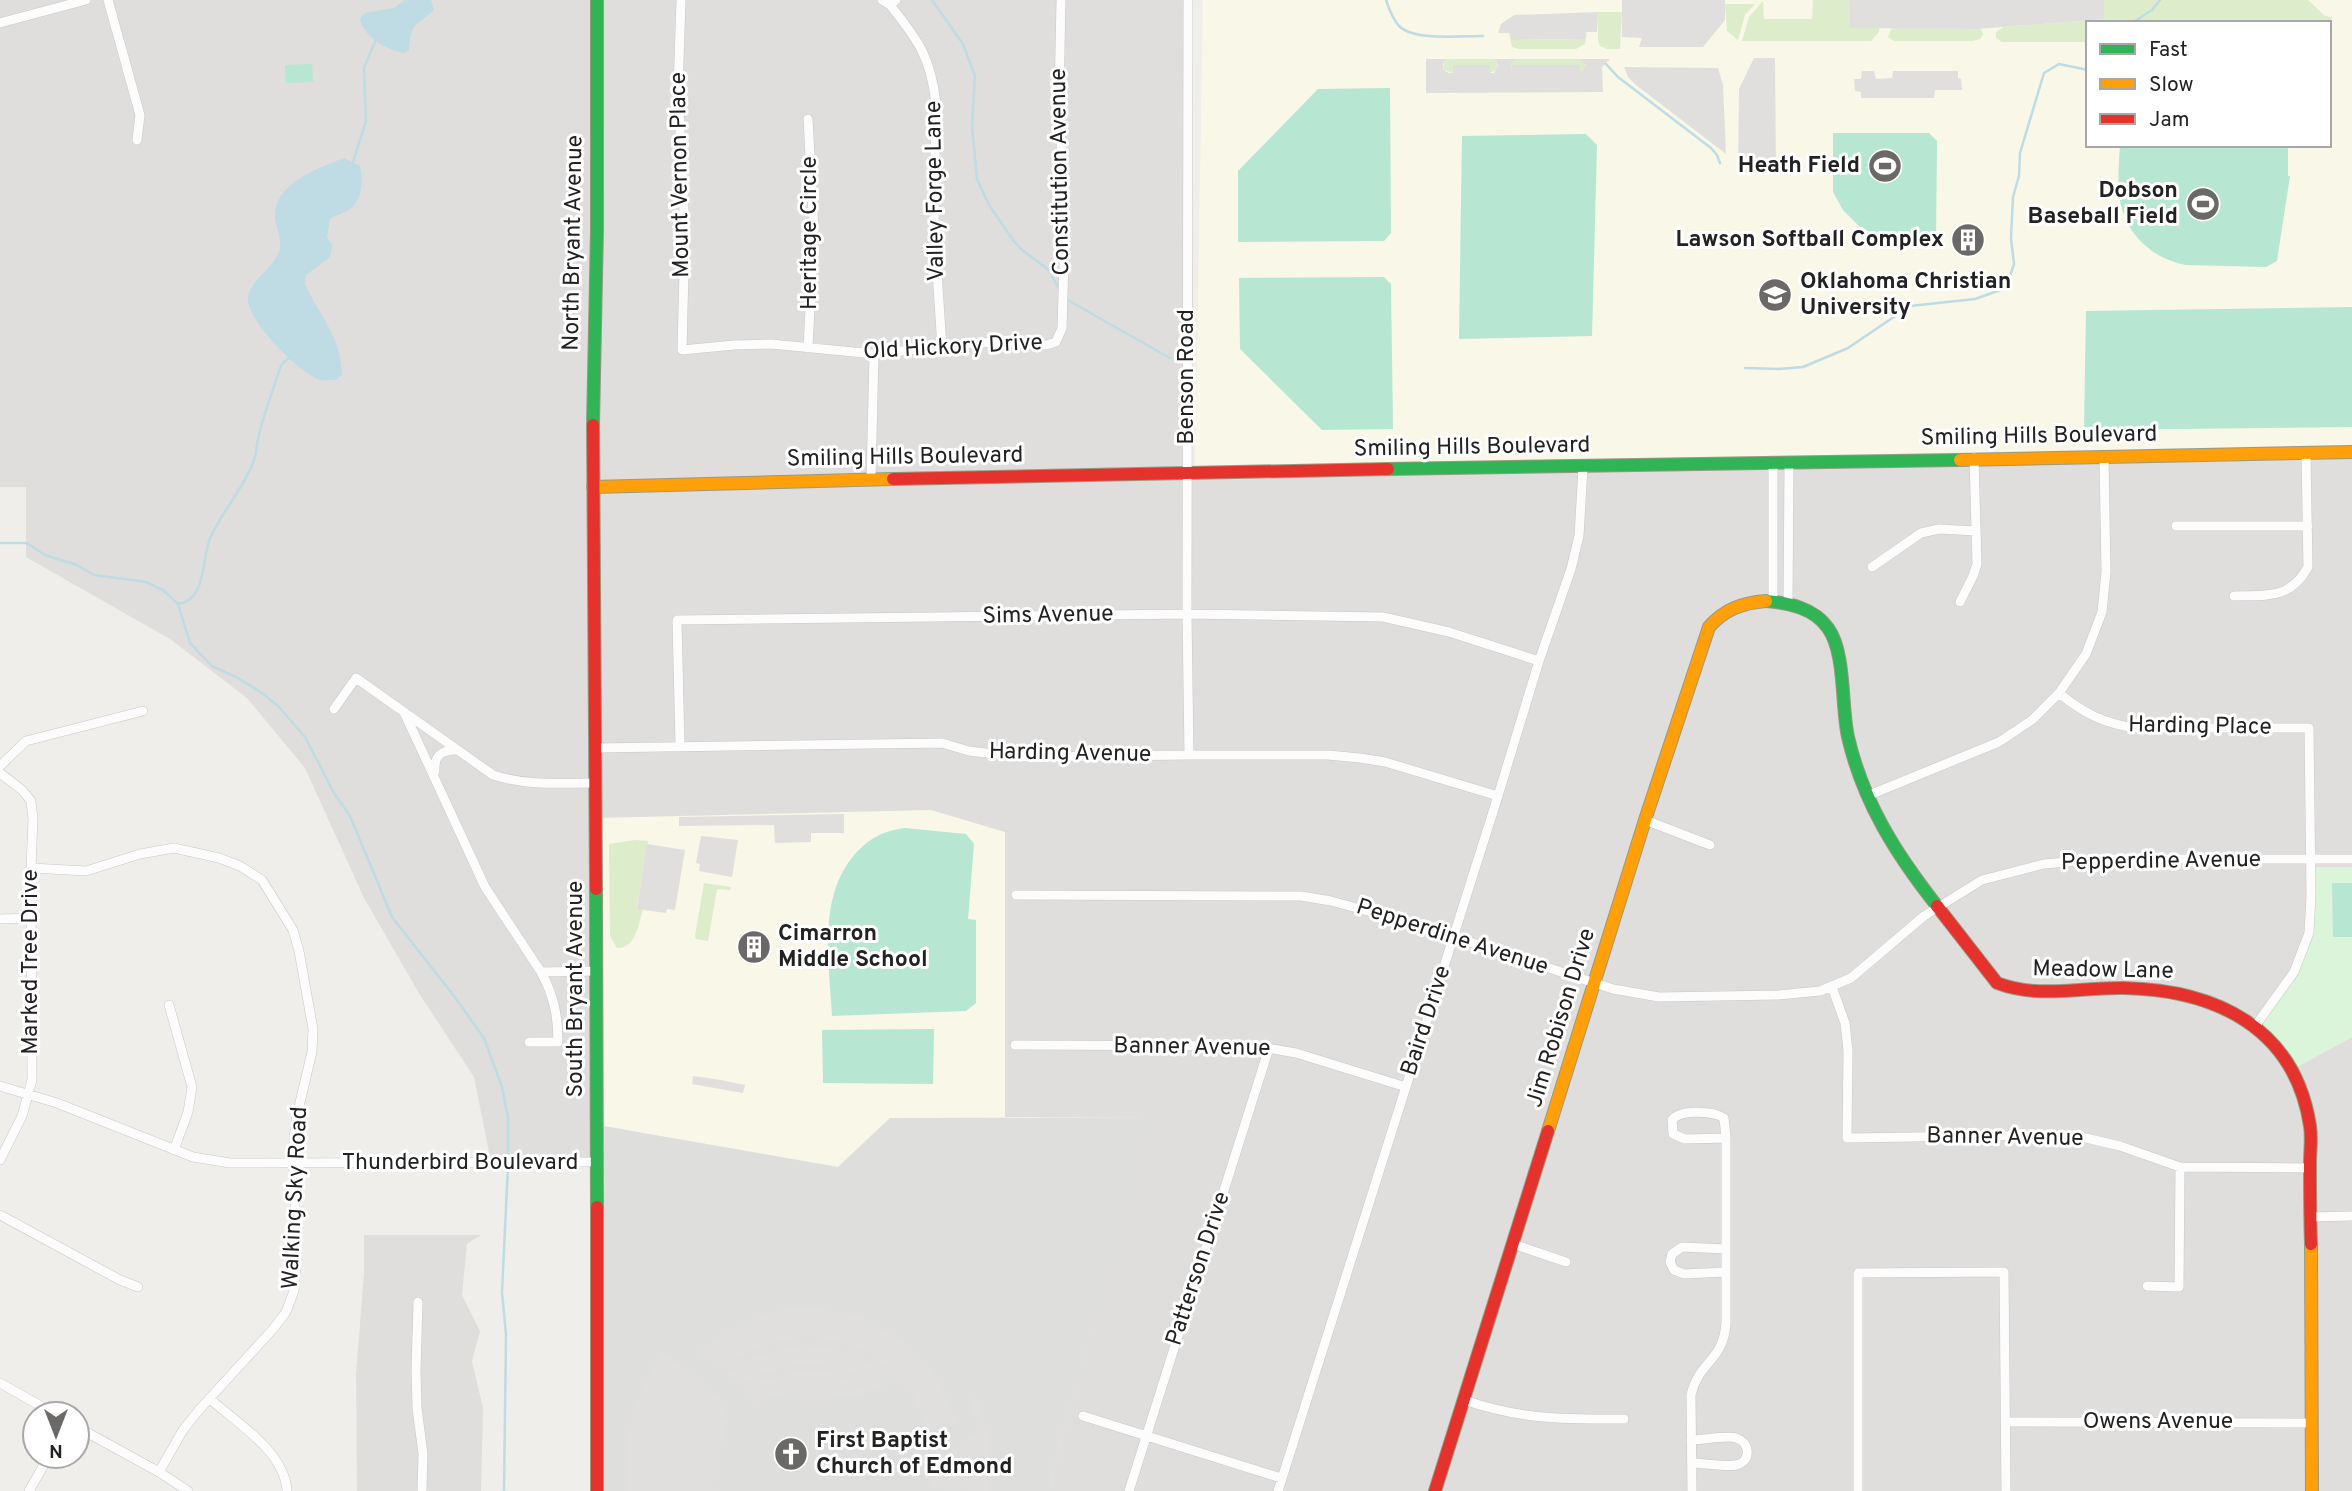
<svg xmlns="http://www.w3.org/2000/svg" width="2352" height="1491" font-family="Overpass,sans-serif">
	<style>
		.residential { fill: #dfdedc }
		.education { fill: #f8f7e8; fill-rule: evenodd }
		.religious { fill: #dededc }
		.grass { fill: #ddeccb }
		.park { fill: #daf5da }
		.pitch { fill: #b7e6d2 }
		.parking { fill: #e0dfde }
		.water { fill: #bfdbe3 }
		.lines { fill: none; stroke-linecap: round; stroke-linejoin: round }
		.stream { stroke: #bfdbe3; stroke-width: 2.5 }
		.street-casing { stroke: #c9c8c7; stroke-width: 10 }
		.fast-casing { stroke: #999a82; stroke-width: 14 }
		.slow-casing { stroke: #999a82; stroke-width: 14 }
		.jam-casing { stroke: #999a82; stroke-width: 14 }
		.street { stroke: #fdfcfc; stroke-width: 9 }
		.fast { stroke: #30b455; stroke-width: 12 }
		.slow { stroke: #ff9f0a; stroke-width: 12 }
		.jam { stroke: #e5322d; stroke-width: 12 }
		.labels { text-anchor: middle; dominant-baseline: central; stroke-width: 6; stroke-linejoin: round; paint-order: stroke }
		.poi-label { font-size: 23px; font-weight: bold; fill: #222; stroke: #fff; text-anchor: end }
		.street-label { font-size: 23px; fill: #222; stroke: #fff }
	</style>
	<rect width="100%" height="100%" fill="#f0eeeb"/>
	<path class="residential" d="M0,0H1188L1187,472L2352,452V867L2311,868L2293,1069L2352,1037V1491H1052L1053,1469L1150,1118L1005,1117V832L597,1162H491L474,1077L420,995L364,898L305,768L247,698L170,639L26,557V487H0Z
		M364,1235H481L467,1244L462,1295L480,1331L472,1361L483,1408L481,1491H357L356,1375L364,1273Z"/>
	<path class="education" d="M1203,0H2352V445L1195,467ZM2088,23H2329V145H2088Z
		M931,810L1005,832V1117L890,1118L838,1167L597,1125L596,818Z"/>
	<path class="religious" d="M890,1118H1151L1053,1469L1052,1491H597V1125L838,1167Z"/>
	<path class="grass" d="M1813,0H1849L1850,28H1879V32L1871,41H1742L1749,17L1763,1L1764,19H1812Z
		M2104,0H2308L2325,16L2332,17L2329,24L2088,23V42H2002L1996,38V32L2004,27L2104,19Z
		M1725,4H1755L1745,15L1738,40L1727,31Z
		M1598,12H1622L1620,49H1607L1600,46L1598,40Z
		M1892,28L1981,29L1983,34L1980,39L1973,41H1894L1888,37Z
		M1585,32L1587,33L1585,44L1576,49H1519L1512,47L1509,33H1511L1512,40L1584,39Z
		M1451,59H1490L1496,61L1498,69L1490,73V65H1453V73L1443,70L1445,60Z
		M1517,59H1579L1585,62V71L1580,73V65H1512V73L1509,69L1510,64Z
		M635,840L648,841L637,908L643,910C638,925 636,948 617,948L610,936L609,844Z
		M704,883L731,887L730,890L717,889L708,941L696,939L695,936Z"/>
	<path class="park" d="M2311,867H2352V1037L2293,1069L2256,1025L2306,946Z"/>
	<path class="pitch" d="M312,64L313,82L286,83L285,65Z
		M1390,88L1391,233L1384,241L1238,242V171L1318,89Z
		M1833,133H1929L1937,141L1936,237H1879L1859,226L1843,210L1833,192Z
		M1586,134L1597,145L1592,336L1459,339L1462,136Z
		M2120,145H2288V176H2290L2277,261L2266,267L2186,265C2153,259 2126,235 2120,200C2117,183 2119,163 2120,145Z
		M1384,277L1391,284L1393,429L1322,430L1240,349L1239,278Z
		M2352,307V427L2086,430L2084,428L2086,311Z
		M905,828L966,834L974,844L968,919L976,920V1003L966,1011L832,1016C829,960 816,889 862,847C875,835 888,830 905,828Z
		M2332,883H2352V937H2333Z
		M934,1029L933,1084L823,1083L822,1030Z"/>
	<path class="parking" d="M1622,0H1725V20L1703,47H1639L1642,38L1622,37Z
		M1849,0H2104V19L1977,29L1850,28Z
		M1598,12L1597,32H1585V39L1511,40V33H1498L1501,24L1514,15Z
		M1754,58H1775L1776,173H1738L1739,89Z
		M1426,59H1451L1445,60L1443,65V70L1449,73H1453V65H1490V73H1494L1498,66L1496,61L1490,59H1517L1510,64L1512,73V65H1580V72H1582L1586,65L1579,59H1610L1602,67L1603,92L1426,93Z
		M1624,67L1718,68L1723,85L1726,154L1636,85L1628,77Z
		M1862,71H1874L1876,79L1892,78L1893,71H1958V78L1961,79L1962,90H1935L1934,98H1861V92L1855,91L1854,79H1861Z
		M844,814V833H811V842L775,843L774,825L679,826V817Z
		M701,836L738,840L732,877L699,871L700,864L696,863Z
		M647,844L685,850L675,910L667,909L666,913L637,909Z
		M693,1076L721,1080L745,1085L743,1093L692,1084Z
		M809,1309L835,1311L860,1317L898,1338L917,1354L934,1374L949,1401L956,1424L930,1434L912,1391L895,1373L871,1353L834,1339L812,1336L780,1339L743,1354L720,1370L700,1352L720,1336L751,1320L784,1310Z
		M805,1345L851,1353L882,1370L892,1380L878,1390L854,1374L841,1369L806,1363L773,1370L740,1385L728,1374L749,1360L761,1355Z
		M663,1353L691,1373L701,1384L727,1406L721,1418L728,1422L718,1452L719,1477L711,1479L714,1491H628L626,1455L632,1415L647,1378Z
		M810,1371L840,1376L867,1392L848,1399L834,1394L831,1399H792L789,1392L757,1403L747,1393L760,1383L773,1378Z
		M975,1390L987,1435L989,1461L987,1491H968V1488L959,1486L958,1490L930,1488L933,1464L941,1465L953,1450L960,1449V1441L978,1436L976,1420L967,1394Z"/>
	<path class="water" d="M405,0H431L434,10C415,27 411,22 409,50L405,53C388,51 362,36 360,18L365,13L394,8Z
		M344,158L360,166C363,179 363,200 350,209C345,213 336,215 330,219L327,237L332,245L330,257L306,275L305,284C320,317 341,336 342,375L336,380C331,380 325,381 320,380C299,373 245,319 248,297C250,281 271,270 278,254C284,241 276,230 275,217C273,183 319,168 344,158Z"/>
	<g class="lines">
		<path class="stream" d="M932,0L963,44L975,76L972,126L977,179L989,205L1013,240L1022,250L1049,270L1060,291
			M1386,0C1389,9 1392,18 1399,26C1414,41 1461,36 1483,36
			M2132,23L2152,10L2160,0
			M1606,64L1618,77L1711,148L1717,155L1720,163
			M353,162L366,121L364,68L377,37
			M1066,299L1170,358
			M1745,368L1779,369L1803,367L1848,348L1910,306L1975,299L2006,288L2014,264L2011,238L2013,197L2019,176L2020,153L2044,73L2059,64L2088,70
			M0,543H27L45,555L77,565L94,575L146,582L163,590L178,604L190,643L212,666L236,677L262,693L278,706L305,737L334,793L350,816L392,917L454,996L484,1038L502,1087L508,1118V1159
			M178,604C208,600 201,556 211,536C224,509 244,488 254,460C257,454 256,446 258,439C263,416 272,394 279,371L282,364L290,357
			M504,1491L506,1335L502,1292L508,1166"/>
		<g class="street-casing">
			<path id="street" d="M108,0L140,115L137,140
				M681,0L678,91L685,232L682,350L734,345L771,344L874,354L965,344L995,342L1046,345L1056,342L1062,328L1065,227L1059,100L1061,0
				M882,0L890,5L896,0
				M1188,0L1187,614L1189,755
				M890,5C919,41 931,58 936,104L934,227L942,347
				M0,23L86,0
				M808,119L814,231L808,348
				M871,479L874,354
				M2176,526H2308
				M1872,567L1921,533L1939,529L1976,531
				M2234,596C2266,595 2290,600 2308,567L2306,453
				M1773,602V464
				M1960,602L1973,576L1977,564L1974,458
				M1788,603L1789,463
				M2059,693C2083,713 2105,724 2136,728H2309L2311,895L2309,933L2294,972L2256,1025
				M334,709L356,678L493,775C527,786 561,783 596,783
				M404,712L485,887L541,972L597,971
				M680,745L677,620L1187,614L1383,617L1449,632L1539,661
				M596,748L942,743L969,751L1020,757L1189,755H1328L1360,758L1385,762L1498,796
				M0,766L26,741L143,711
				M435,771C434,756 441,750 456,750
				M0,773L22,790L31,801L33,819L31,868L32,1080L22,1116L0,1160
				M1867,796L1999,742L2032,720L2059,693L2086,654L2102,612L2106,572L2104,458
				M1645,820L1710,845
				M31,868L86,871L140,854L174,848L219,858L240,866L262,880L293,930L299,951L313,1029L312,1052L297,1115L294,1138L296,1265L294,1291L286,1312L273,1329L199,1410L183,1430L159,1472
				M1016,895L1301,896L1331,901L1412,923L1613,989L1659,997L1778,995L1820,991L1851,978L1924,916L1982,880L2044,864L2100,859H2352
				M0,919L31,918
				M1832,987L1845,1023L1848,1051L1847,1138L2052,1135L2086,1138L2120,1146L2180,1167L2311,1168
				M169,1005L192,1087L188,1112L174,1150
				M529,1042H558C558,1016 554,996 541,972
				M1015,1045L1256,1046L1296,1053L1406,1087
				M0,1086L57,1103L193,1157L230,1163L597,1162
				M0,1215L120,1280L138,1287
				M2311,1217L2352,1216
				M1513,1244L1566,1262
				M1726,1249L1682,1247L1672,1254L1670,1262L1674,1270L1684,1274L1726,1272
				M2147,1286L2179,1287L2180,1167
				M418,1302L416,1370L417,1408L423,1454L422,1491
				M0,1383L55,1414
				M210,1399C237,1423 285,1452 287,1491
				M1464,1400C1522,1420 1564,1419 1624,1419
				M1083,1416L1281,1478
				M2006,1422L2311,1423
				M77,1427L159,1472L188,1491
				M1691,1440C1702,1440 1728,1435 1736,1438C1750,1442 1752,1462 1736,1465C1727,1467 1703,1463 1692,1463
				M29,1491L49,1456
				M1129,1491L1269,1048
				M1278,1491L1498,796L1539,661L1571,569L1579,536L1583,468
				M1692,1491L1691,1395C1699,1360 1724,1362 1726,1322V1138L1724,1118C1713,1111 1680,1109 1672,1120L1673,1134L1685,1139L1726,1138
				M1858,1491V1273L2004,1272L2006,1491"/>
		</g>
		<g class="fast-casing">
			<path id="fast" d="M593,425L597,230V0
				M1388,469L1960,460
				M1766,601C1789,603 1814,608 1828,628C1846,653 1841,706 1848,737C1863,802 1896,854 1937,906
				M596,889L597,1207"/>
		</g>
		<g class="slow-casing">
			<path id="slow" d="M1960,460L2352,452
				M593,487L893,479
				M1548,1131L1645,820L1709,627C1725,609 1742,603 1766,601
				M2311,1244L2312,1491"/>
		</g>
		<g class="jam-casing">
			<path id="jam" d="M593,425L596,889
				M893,479L1388,469
				M1937,906L1997,983C2039,999 2080,987 2124,988C2215,990 2295,1027 2310,1126C2312,1138 2310,1151 2310,1163C2310,1190 2310,1217 2311,1244
				M597,1207V1491
				M1435,1491L1548,1131"/>
		</g>
		<use href="#street" class="street"/>
		<use href="#fast" class="fast"/>
		<use href="#slow" class="slow"/>
		<use href="#jam" class="jam"/>
	</g>
	<defs>
		<g id="stadium-disc" transform="scale(1.75)"><circle r="9.5" fill="#6a6968" stroke="#fff"/><path d="M0-5a6.5 5 0 1 0 0 10a6.5 5 0 1 0 0-10ZM-3.5-1.8h7v3.6h-7Z" fill="#fff"/></g>
		<g id="building-disc" transform="scale(1.75)"><circle r="9.5" fill="#6a6968" stroke="#fff"/><path d="M-4-6H4V6H1V3H-1V6H-4ZM-2.5-4.3h1.7v1.8h-1.7ZM.8-4.3h1.7v1.8H.8ZM-2.5-1h1.7V.8h-1.7ZM.8-1h1.7V.8H.8Z" fill="#fff"/></g>
		<g id="university-disc" transform="scale(1.75)"><circle r="9.5" fill="#6a6968" stroke="#fff"/><path d="M0-5L7-2L0 1L-7-2ZM-4 1L0 2.5L4 1V4Q0 6-4 4Z" fill="#fff"/></g>
		<g id="church-disc" transform="scale(1.75)"><circle r="9.5" fill="#6a6968" stroke="#fff"/><path d="M-1.2-6h2.4v3.5h3.3v2.4h-3.3V6h-2.4V-.1h-3.3v-2.4h3.3Z" fill="#fff"/></g>
	</defs>
	<g fill-rule="evenodd">
		<use href="#stadium-disc" x="1885" y="166"/>
		<use href="#stadium-disc" x="2203" y="204"/>
		<use href="#building-disc" x="1968" y="240"/>
		<use href="#university-disc" x="1775" y="295"/>
		<use href="#building-disc" x="754" y="947"/>
		<use href="#church-disc" x="791" y="1454"/>
	</g>
	<g class="labels">
		<g class="poi-label">
			<text x="1860" y="166">Heath Field</text>
			<text x="2178" y="191">Dobson<tspan x="2178" dy="26">Baseball Field</tspan></text>
			<text x="1944" y="240">Lawson Softball Complex</text>
			<text x="1800" y="282" text-anchor="start">Oklahoma Christian<tspan x="1800" dy="26">University</tspan></text>
			<text x="778" y="934" text-anchor="start">Cimarron<tspan x="778" dy="26">Middle School</tspan></text>
			<text x="816" y="1441" text-anchor="start">First Baptist<tspan x="816" dy="26">Church of Edmond</tspan></text>
		</g>
		<g class="street-label">
			<text transform="translate(1061 172) rotate(-91)">Constitution Avenue</text>
			<text transform="translate(681 175) rotate(-91)">Mount Vernon Place</text>
			<text transform="translate(936 191) rotate(-91)">Valley Forge Lane</text>
			<text transform="translate(810 233) rotate(-90)">Heritage Circle</text>
			<text transform="translate(574 243) rotate(-89)">North Bryant Avenue</text>
			<text transform="translate(953 348) rotate(-3)">Old Hickory Drive</text>
			<text transform="translate(1187 377) rotate(-90)">Benson Road</text>
			<text transform="translate(2039 437) rotate(-1)">Smiling Hills Boulevard</text>
			<text transform="translate(1472 448) rotate(-1)">Smiling Hills Boulevard</text>
			<text transform="translate(905 458) rotate(-1)">Smiling Hills Boulevard</text>
			<text transform="translate(1048 616) rotate(-1)">Sims Avenue</text>
			<text transform="translate(2200 727) rotate(1)">Harding Place</text>
			<text transform="translate(1070 754) rotate(1)">Harding Avenue</text>
			<text transform="translate(2161 862) rotate(-1)">Pepperdine Avenue</text>
			<text transform="translate(1452 938) rotate(18)">Pepperdine Avenue</text>
			<text transform="translate(31 962) rotate(-90)">Marked Tree Drive</text>
			<text transform="translate(2103 971) rotate(1)">Meadow Lane</text>
			<text transform="translate(576 989) rotate(-90)">South Bryant Avenue</text>
			<text transform="translate(1562 1018) rotate(-73)">Jim Robison Drive</text>
			<text transform="translate(1427 1021) rotate(-72)">Baird Drive</text>
			<text transform="translate(1192 1048) rotate(1)">Banner Avenue</text>
			<text transform="translate(2005 1138) rotate(1)">Banner Avenue</text>
			<text x="460" y="1163">Thunderbird Boulevard</text>
			<text transform="translate(296 1198) rotate(-87)">Walking Sky Road</text>
			<text transform="translate(1199 1269) rotate(-72)">Patterson Drive</text>
			<text x="2158" y="1422">Owens Avenue</text>
		</g>
	</g>
	<rect x="2086" y="21" width="245" height="126" fill="#ffffff" stroke="#a7a7a7" stroke-width="2"/>
	<rect x="2100" y="44" width="35" height="10" fill="#30b455" stroke="#a7a7a7" stroke-width="2"/>
	<text x="2149" y="56" font-size="21" fill="#222222">Fast</text>
	<rect x="2100" y="79" width="35" height="10" fill="#ff9f0a" stroke="#a7a7a7" stroke-width="2"/>
	<text x="2149" y="91" font-size="21" fill="#222222">Slow</text>
	<rect x="2100" y="114" width="35" height="10" fill="#e5322d" stroke="#a7a7a7" stroke-width="2"/>
	<text x="2149" y="126" font-size="21" fill="#222222">Jam</text>
	<g transform="translate(56 1435) rotate(180)"><circle r="33" fill="#ffffff" stroke="#a7a7a7" stroke-width="2"/>
	<path d="M0-5L12 26L0 18L-12 26Z" fill="#6a6968"/>
	<text y="-10" font-size="19" font-weight="bold" text-anchor="middle" fill="#222222">N</text>
	</g>
</svg>
